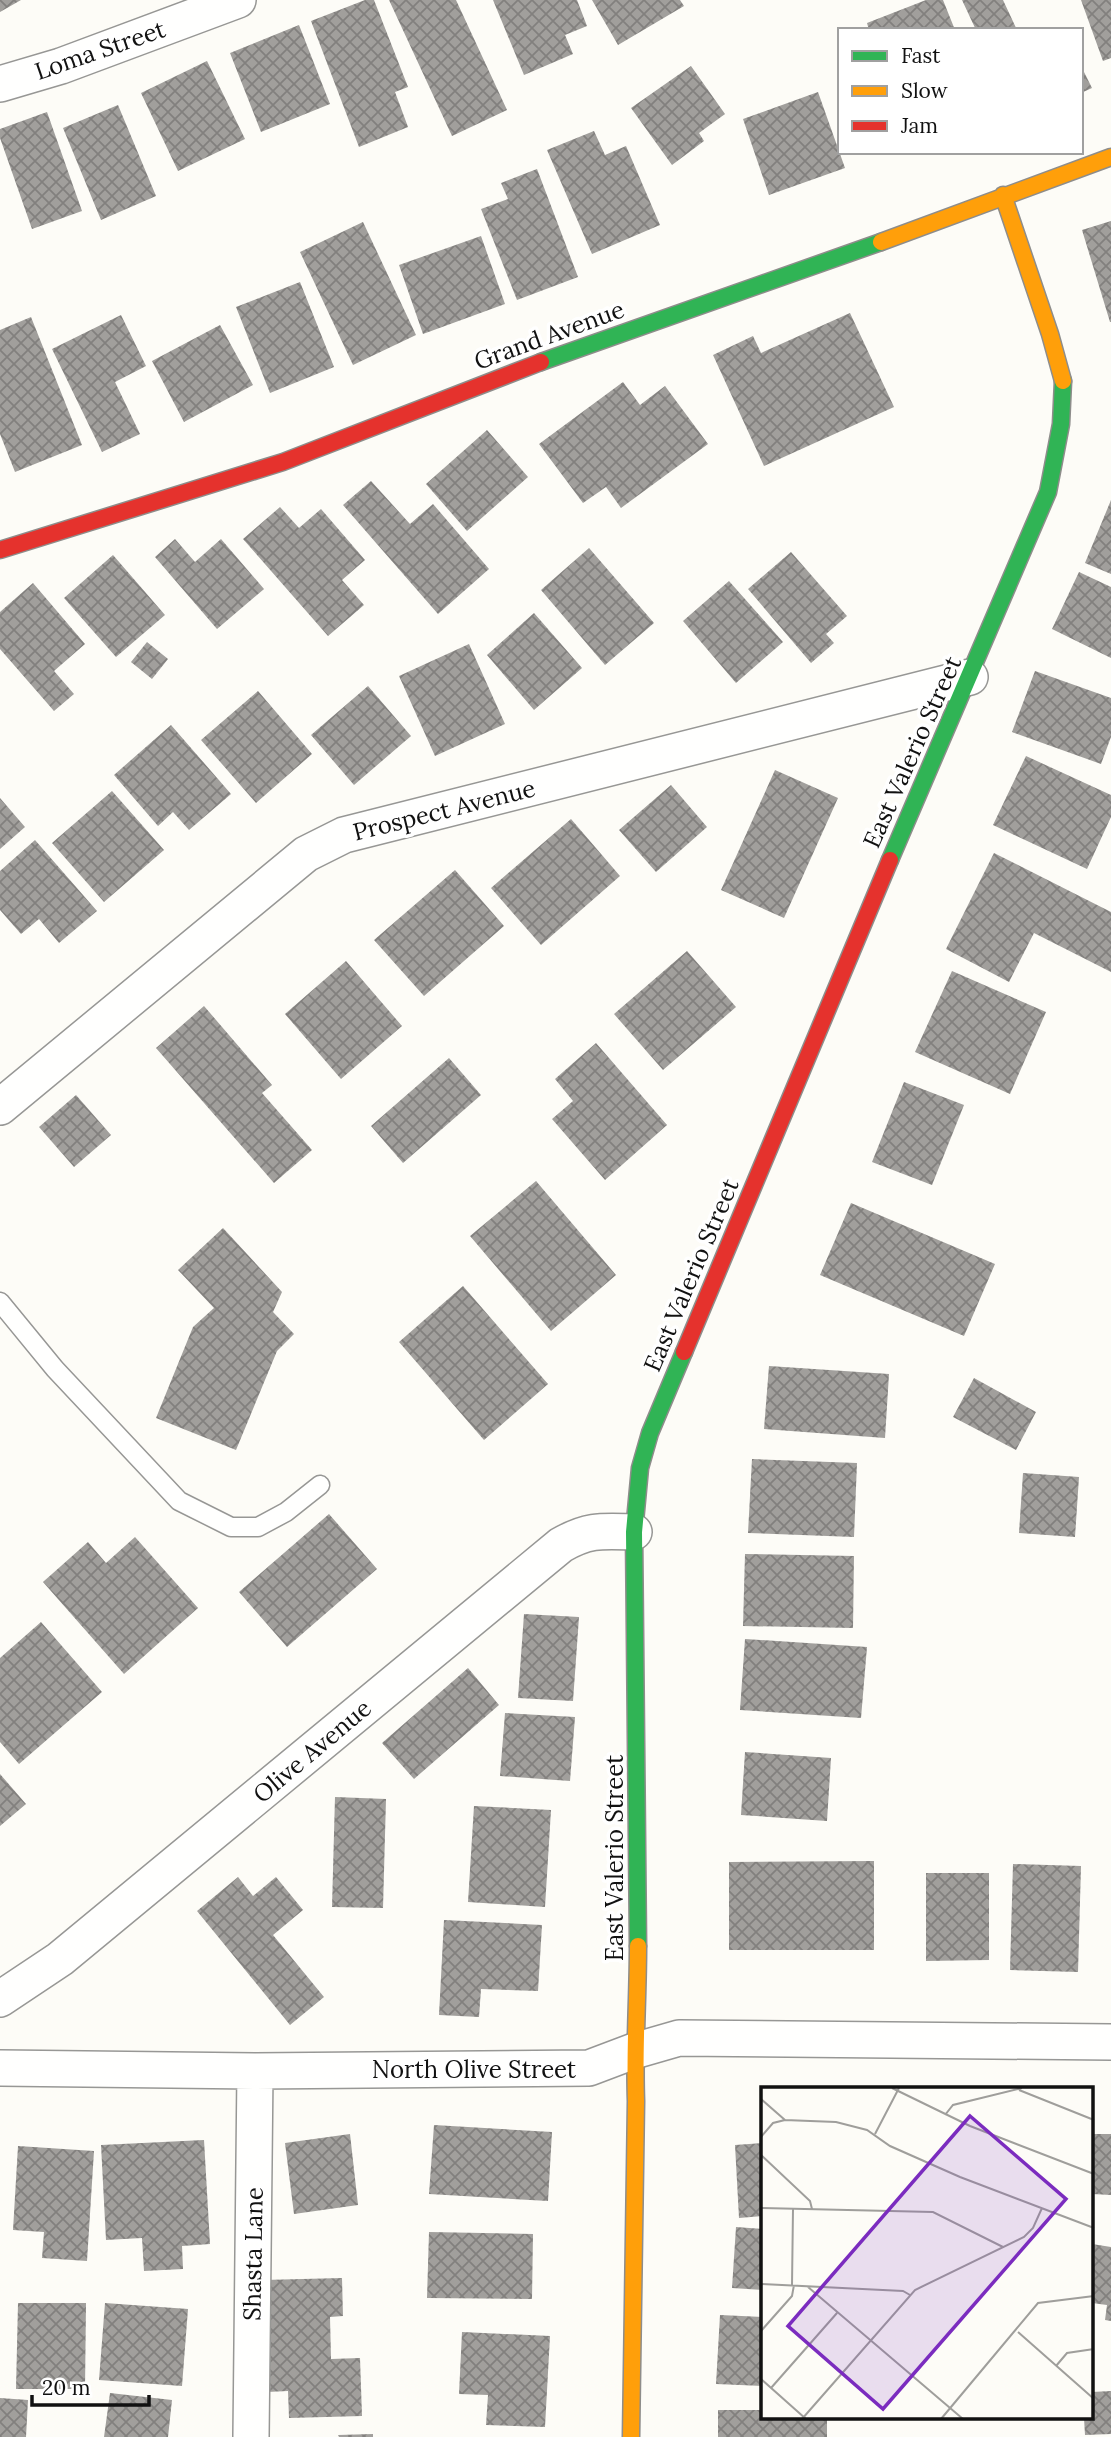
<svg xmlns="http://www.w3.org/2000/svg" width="1111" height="2437" font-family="Lora,serif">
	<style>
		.building { fill: url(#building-cross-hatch) }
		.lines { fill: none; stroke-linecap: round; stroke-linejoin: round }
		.lane-casing { stroke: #979795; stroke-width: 21 }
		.street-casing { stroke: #979795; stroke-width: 38 }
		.fast-casing { stroke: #8e8d8b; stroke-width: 19 }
		.slow-casing { stroke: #8e8d8b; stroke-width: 19 }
		.jam-casing { stroke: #8e8d8b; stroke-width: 19 }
		.lane { stroke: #fffffe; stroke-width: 18 }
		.street { stroke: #fffffe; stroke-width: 35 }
		.fast { stroke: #30b455; stroke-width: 16 }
		.slow { stroke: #ff9f0a; stroke-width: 16 }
		.jam { stroke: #e5322d; stroke-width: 16 }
		.labels { text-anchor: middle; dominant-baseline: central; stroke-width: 7; stroke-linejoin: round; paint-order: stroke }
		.street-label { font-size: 24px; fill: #111; stroke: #fff }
		.inset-road { fill: none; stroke: #9f9e9b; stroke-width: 2 }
		.view { fill: #7b2cbf; fill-opacity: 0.15; stroke: #7b2cbf; stroke-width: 3.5 }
		.inset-edge { fill: none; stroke: #111; stroke-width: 3.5 }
	</style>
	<defs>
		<pattern id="building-cross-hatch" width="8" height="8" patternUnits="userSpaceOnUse" patternTransform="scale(1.75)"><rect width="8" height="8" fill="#a19f9c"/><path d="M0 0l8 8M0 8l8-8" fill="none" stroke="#82807e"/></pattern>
	</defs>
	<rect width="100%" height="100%" fill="#fdfcf7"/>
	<path class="building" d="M0,0H21L0,12Z
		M365,0H374L408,87L395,92L408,127L359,147L311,21Z
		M389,0H456L507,110L452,136Z
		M493,0H577L587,26L565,35L573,54L524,75Z
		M592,0H680L684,6L618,45Z
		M926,0H943L955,30H869L867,23Z
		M962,0H1003L1017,30H976Z
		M1081,0H1111V58L1103,61Z
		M299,25L330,104L261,132L230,53Z
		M207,61L245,139L178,171L141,93Z
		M691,66L725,114L699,133L704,141L672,165L631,108Z
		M1081,66L1092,88L1081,93Z
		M818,92L845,168L769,195L743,119Z
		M118,105L156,196L101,220L63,128Z
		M47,112L82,211L32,229L0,138V129Z
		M594,131L605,155L626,146L660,225L592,254L547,150Z
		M537,169L578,277L517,300L481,209L508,199L501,183Z
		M1111,221V322H1110L1082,230Z
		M363,222L416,335L353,365L300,252Z
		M481,236L505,304L423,334L399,265Z
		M300,282L334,367L270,393L236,307Z
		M850,313L894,407L764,466L713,355L753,336L761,353Z
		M121,315L146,366L115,382L140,434L102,452L52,349Z
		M31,317L82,445L15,472L0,434V330Z
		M220,325L253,385L184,422L152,361Z
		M623,382L640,405L665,386L708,444L621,508L606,487L583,503L539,444Z
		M487,430L528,477L467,531L426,484Z
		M371,481L410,524L433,504L489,569L438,614L343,505Z
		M1111,500V574L1085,563Z
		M280,507L299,528L321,509L365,560L342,580L364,605L328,636L243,539Z
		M175,539L195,562L221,539L264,589L217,629L155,557Z
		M589,548L654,623L605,665L541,590Z
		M791,552L847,616L826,634L834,643L811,663L748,589Z
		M113,555L165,615L116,657L64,598Z
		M1079,572L1111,587V658L1052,629Z
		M729,581L783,642L736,683L683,621Z
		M33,583L85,644L54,671L74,694L54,711L0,649V612Z
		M534,613L582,668L534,710L487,655Z
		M147,642L168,659L152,679L131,662Z
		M469,644L505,724L435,756L399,676Z
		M1035,671L1111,698V737L1101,764L1012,732Z
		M368,686L411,736L354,785L311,735Z
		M258,691L312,754L256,803L201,740Z
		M171,725L231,794L189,830L173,812L158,826L114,775Z
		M1026,756L1111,795V817L1087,869L993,825Z
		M775,770L838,798L784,918L721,890Z
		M671,785L707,827L656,872L619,830Z
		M112,791L164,850L104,902L52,843Z
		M0,798L25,827L0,849Z
		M571,819L620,876L541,945L491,888Z
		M35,840L97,911L59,943L39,919L21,934L0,910V871Z
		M994,853L1111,912V972L1034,933L1009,982L946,949Z
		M455,870L504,926L424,996L374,940Z
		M687,951L736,1007L663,1070L614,1014Z
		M346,961L402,1026L341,1079L285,1014Z
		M952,971L1046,1012L1010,1094L915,1052Z
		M204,1006L272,1085L262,1093L312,1150L274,1183L156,1048Z
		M596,1043L667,1125L605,1180L552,1119L573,1101L555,1079Z
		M449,1058L481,1095L403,1163L371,1126Z
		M904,1082L964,1105L932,1185L872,1162Z
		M76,1095L111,1135L74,1167L39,1127Z
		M536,1181L616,1275L551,1331L470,1236Z
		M851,1203L995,1264L964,1336L820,1275Z
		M223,1228L282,1292L273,1312L294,1334L277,1351L236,1450L156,1418L193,1327L214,1308L178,1270Z
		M463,1286L548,1384L484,1440L399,1342Z
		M769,1366L889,1374L885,1438L764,1429Z
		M974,1378L1036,1412L1016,1450L953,1417Z
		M752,1459L857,1463L854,1537L748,1533Z
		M1023,1473L1079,1477L1075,1537L1019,1533Z
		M329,1514L377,1569L287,1647L239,1592Z
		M135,1537L198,1608L124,1674L43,1582L88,1542L106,1563Z
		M745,1554L854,1556L853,1628L743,1626Z
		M524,1614L579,1617L573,1701L518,1698Z
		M41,1622L102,1692L19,1764L0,1742V1658Z
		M745,1639L867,1647L861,1718L740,1710Z
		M468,1668L499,1705L414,1779L382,1743Z
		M505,1713L575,1717L570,1781L500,1776Z
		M745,1752L831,1758L827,1821L741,1815Z
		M0,1774L26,1804L0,1826Z
		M335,1797L386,1799L383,1908L332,1907Z
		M474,1806L551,1810L545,1907L468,1902Z
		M874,1861V1950H729V1862Z
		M1013,1864L1081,1866L1078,1972L1010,1970Z
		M926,1873H989V1960L926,1961Z
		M238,1877L253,1896L276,1877L303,1910L273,1935L324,1997L290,2025L197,1911Z
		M444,1920L542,1925L538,1991L481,1989L479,2017L439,2015Z
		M434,2125L552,2132L548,2201L429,2194Z
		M350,2134L358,2205L294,2214L285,2143Z
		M1092,2134H1111V2195L1092,2194Z
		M204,2140L210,2244L182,2246L183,2269L144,2271L142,2238L106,2240L101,2145Z
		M763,2143V2216L739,2218L735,2145Z
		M18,2146L94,2151L87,2261L42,2258L44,2232L13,2230Z
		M736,2227L763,2229V2290L732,2288Z
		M429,2232L533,2234L532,2299L427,2298Z
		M1092,2244L1111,2247V2321L1105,2320L1107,2305L1092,2303Z
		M342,2278L343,2316L330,2317L331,2359L360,2358L362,2416L289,2418L288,2391L267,2392L263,2280Z
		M18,2303H86L85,2389H16Z
		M105,2303L188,2309L182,2386L99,2380Z
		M720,2315L763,2317V2386L716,2384Z
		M462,2332L550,2336L545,2427L486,2425L488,2395L459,2394Z
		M1111,2391V2434L1085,2435L1084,2418H1092V2392Z
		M110,2393L172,2400L168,2437H104Z
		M0,2398L28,2400L26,2437H0Z
		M718,2410H763V2418H827V2437H718Z
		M373,2434V2437H339L338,2435Z"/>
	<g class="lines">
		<g class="lane-casing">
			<path id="lane" d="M0,1302L55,1369L179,1501L231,1527H258L286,1512L320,1485"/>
		</g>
		<g class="street-casing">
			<path id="street" d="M0,84L61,66L238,0
				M0,1107L306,854L344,835L970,677
				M0,1999L60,1959L561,1545C589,1529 602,1531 634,1532
				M0,2068L255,2071L589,2068L634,2051L679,2038L1111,2042
				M251,2437L255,2071"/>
		</g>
		<g class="fast-casing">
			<path id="fast" d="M541,362L881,242
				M890,860L1048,492L1061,424L1063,381
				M638,1946L634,1532L640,1468L650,1433L684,1352"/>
		</g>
		<g class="slow-casing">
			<path id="slow" d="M1003,195L1050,334L1063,381
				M881,242L1111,157
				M631,2437L636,2101C634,2049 638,1998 638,1946"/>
		</g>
		<g class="jam-casing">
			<path id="jam" d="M0,550L283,462L541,362
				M684,1352L890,860"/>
		</g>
		<use href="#lane" class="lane"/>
		<use href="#street" class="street"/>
		<use href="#fast" class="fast"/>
		<use href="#slow" class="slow"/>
		<use href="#jam" class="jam"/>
	</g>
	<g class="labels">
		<g class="street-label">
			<text transform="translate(100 50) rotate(-19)">Loma Street</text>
			<text transform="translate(549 335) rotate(-20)">Grand Avenue</text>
			<text transform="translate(912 752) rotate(-66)">East Valerio Street</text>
			<text transform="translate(444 810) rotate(-14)">Prospect Avenue</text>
			<text transform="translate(691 1275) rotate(-67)">East Valerio Street</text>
			<text transform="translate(312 1751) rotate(-40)">Olive Avenue</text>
			<text transform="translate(614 1858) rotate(-90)">East Valerio Street</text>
			<text x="474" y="2069">North Olive Street</text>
			<text transform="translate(253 2254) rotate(-89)">Shasta Lane</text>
		</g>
	</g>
	<g transform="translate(761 2087)">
		<rect width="332" height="332" fill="#fdfcf7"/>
		<path class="inset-road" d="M131,1L209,39L333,87M258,3L333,33M0,12L24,33L75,35L106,43L129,59L199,90L333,141M184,28L192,18L261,1M114,47L138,1M0,50L12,36L24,33M0,68L49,114L51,122M0,121L172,125L242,160M0,197L142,204L149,208M31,198L32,122M47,200L202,332M0,244L31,209L33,198M257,245L333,312M295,279L306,266L333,262M0,292L45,332M10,301L76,226M41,332L154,203L263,150L272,141L281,121M180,332L277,216L333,209"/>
		<path class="view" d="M209,29L305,112L122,322L27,239Z"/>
		<rect width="332" height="332" class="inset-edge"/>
	</g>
	<rect x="838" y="28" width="245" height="126" fill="#ffffff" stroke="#a0a0a0" stroke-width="2"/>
	<rect x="852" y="51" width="35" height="10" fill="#30b455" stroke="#a0a0a0" stroke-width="2"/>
	<text x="901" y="63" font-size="21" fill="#111111">Fast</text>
	<rect x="852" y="86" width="35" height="10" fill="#ff9f0a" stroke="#a0a0a0" stroke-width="2"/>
	<text x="901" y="98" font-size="21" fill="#111111">Slow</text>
	<rect x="852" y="121" width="35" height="10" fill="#e5322d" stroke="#a0a0a0" stroke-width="2"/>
	<text x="901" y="133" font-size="21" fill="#111111">Jam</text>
	<path d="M32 2395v10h117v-10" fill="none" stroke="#111111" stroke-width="3.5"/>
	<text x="42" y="2395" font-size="21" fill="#111111" stroke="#ffffff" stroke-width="5" paint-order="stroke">20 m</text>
</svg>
